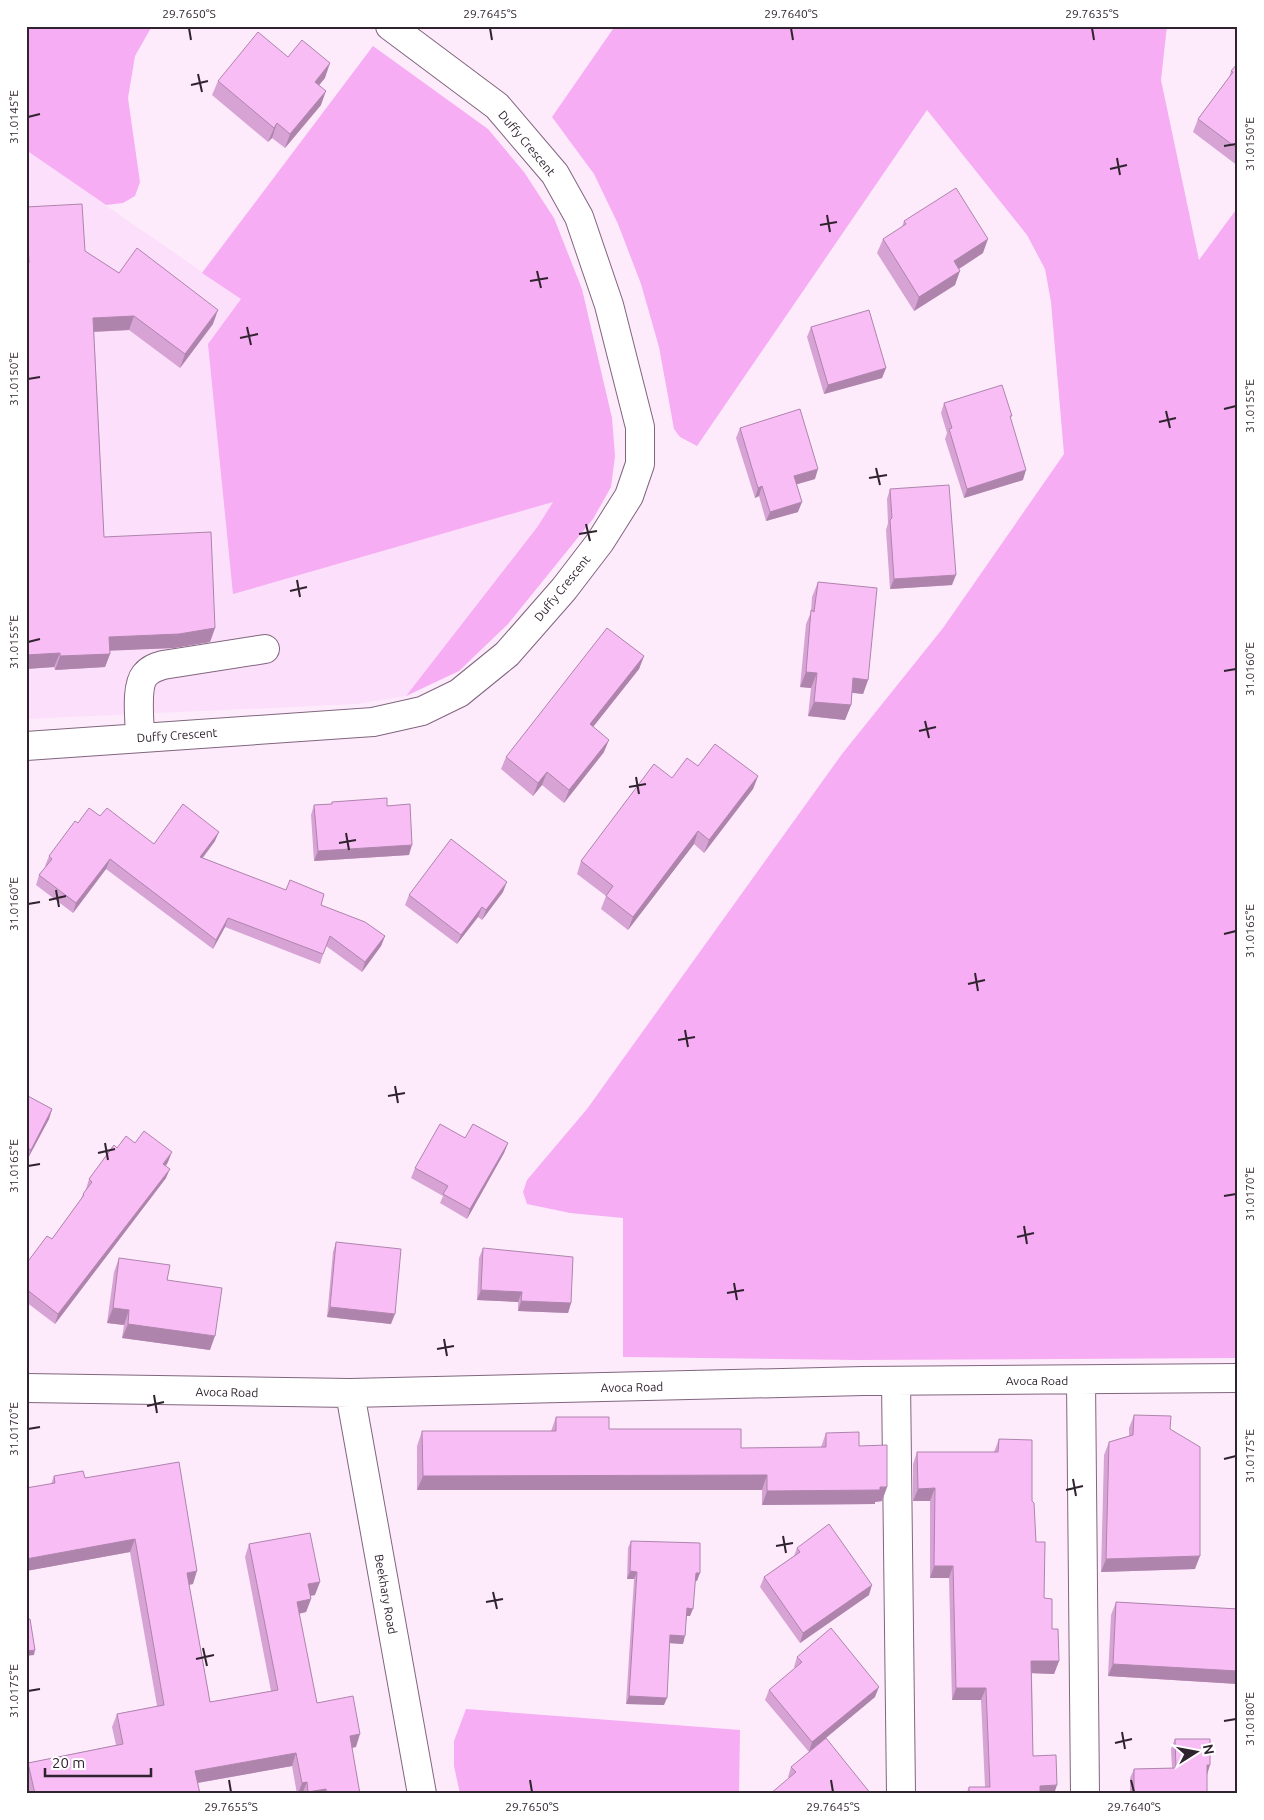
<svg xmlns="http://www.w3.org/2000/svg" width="1264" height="1820" font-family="Ubuntu,sans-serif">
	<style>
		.built { fill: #fcdffa }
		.green { fill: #f6adf3 }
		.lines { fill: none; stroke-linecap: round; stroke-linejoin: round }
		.minor-casing { stroke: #80657e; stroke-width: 30 }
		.minor { stroke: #fff; stroke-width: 28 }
		.wall { fill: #d6a3d4 }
		.shaded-wall { fill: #ae84ac }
		.building { fill: #f9bdf6; stroke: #ae84ac }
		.ticks { fill: none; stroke: #2f232e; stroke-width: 2 }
		.labels { text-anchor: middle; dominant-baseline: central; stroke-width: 5; stroke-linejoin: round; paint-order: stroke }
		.street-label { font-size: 12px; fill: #2f232e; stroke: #fff }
		.neatline { fill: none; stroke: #2f232e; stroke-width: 2 }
		.ticks-label { font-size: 12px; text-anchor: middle; fill: #2f232e }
	</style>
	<rect width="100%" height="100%" fill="#fdebfc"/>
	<path class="built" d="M26,150L202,272L241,221L553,502L538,526L406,696L357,704L26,719Z"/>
	<path class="green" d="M26,26H152L135,56L128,98L140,182L135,196L123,203L106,205L26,150Z
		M615,26H1167L1161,80L1199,260L1238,207V1358L856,1360L623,1357V1218L570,1213L527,1204L523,1192L527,1180L587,1109L842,754L943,628L1064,454L1051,302L1045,269L1027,235L927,110L697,446L680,437L674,429L659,347L641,284L618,224L594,174L552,117Z
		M373,46L488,129L524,172L554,218L582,289L612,418L615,456L611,487L593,519L508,624L459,671L406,696L538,526L553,502L233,594L208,344L241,299L202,273Z
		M466,1709L740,1730L739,1794H460L454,1766V1741Z"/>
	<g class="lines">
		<g class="minor-casing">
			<path id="minor" d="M140,738C140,722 135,687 145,675C150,669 156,667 163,665L265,649
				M26,746L373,722L422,711L459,693L507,654L564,589L600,542L629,496L640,464V427L609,305L579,217L555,174L497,106L390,26
				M1081,1380L1085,1794
				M896,1381L901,1794
				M26,1388L350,1393L864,1381L1238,1378
				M350,1393L422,1794"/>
		</g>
		<use href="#minor" class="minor"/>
	</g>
	<path class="wall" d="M1238,63V166L1193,132L1198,119L1229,78L1231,71Z
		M325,78L319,85L321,105L285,148L272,138L268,142L212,95L218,81Z
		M26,207L85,251L119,273L213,324L180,368L129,330L94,332L104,537L215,628L210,642L174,648L110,650V654L105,667L55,670L54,667L26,669Z
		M904,221L983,253L959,269L955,285L914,311L877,253L883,239L902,227Z
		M811,327L886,368L882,378L824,394L807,337Z
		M944,403L1011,420L1023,480L964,498L945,439L947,433L941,413Z
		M740,428L815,479L797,484L798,512L766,521L759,496L755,498L736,438Z
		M890,489L952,585L890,589L886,530L888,523L887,499Z
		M818,582L868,680L863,694L852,693L851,705L845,720L808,716L811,688L800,687L806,624L811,612L812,597Z
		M644,656L639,669L593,727L604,752L564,803L542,785L533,796L501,769L506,757Z
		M698,766L758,776L753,789L704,853L694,844L628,930L601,909L606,896L577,874L581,861L672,778Z
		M332,802L387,806L409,855L314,861L311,815L314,805L331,804Z
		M78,823L154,844L215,841L203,858L321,905L385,936L381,946L362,972L326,946L320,964L225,927L213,949L106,869L73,913L36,885L39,875L46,866H45L49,856Z
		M503,892L482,920L478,917L457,944L405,905L409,895Z
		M26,1095L52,1109L49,1119L27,1160L26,1159Z
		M465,1138L508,1143L504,1153L467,1219L440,1203L443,1196L411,1178L415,1168Z
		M135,1143L168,1162L166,1166V1178L55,1324L26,1302V1264L52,1239L81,1199L83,1194L86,1189L89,1179L117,1148Z
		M336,1242L391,1324L327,1317L333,1252Z
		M483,1248L571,1303L568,1313L518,1311V1302L477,1300L479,1258Z
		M119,1258L167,1280L210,1350L122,1338L124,1325L107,1323L114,1272Z
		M1134,1415L1170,1429L1195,1569L1101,1572L1104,1455L1109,1442L1129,1436V1428Z
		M556,1417L609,1429L741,1448L821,1447L826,1433L859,1446L887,1487L882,1501L875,1502V1504L762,1505V1490H417V1446L422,1431H551Z
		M999,1439L1032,1501L1036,1542L1044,1598L1059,1661L1054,1674L1032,1673L1033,1756L1054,1794H966L969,1787H985L981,1700H952L949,1578H930V1501H913V1464L917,1452H994Z
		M54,1476L85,1478L193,1584L189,1585L210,1702L271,1691L245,1557L249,1544L315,1595L310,1596L311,1599L306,1612L299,1614L317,1703L356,1747L352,1748L360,1794H297L292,1766L198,1783L200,1794H27L26,1789V1768L28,1763L116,1745L112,1727L117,1714L157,1706L130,1552L26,1571V1488L51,1484Z
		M631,1541L697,1581H695L690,1616H687L683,1644L670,1643L664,1705L626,1704L634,1579H627L628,1548Z
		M797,1548L869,1595L800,1643L760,1587L764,1577L794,1556Z
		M1116,1602L1238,1609V1684L1108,1676L1111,1615Z
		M797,1657L875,1697L809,1752L765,1700L769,1690L795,1668L794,1667Z
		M1175,1739L1207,1775V1794H1130V1778L1134,1769L1172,1768L1171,1749Z
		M791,1767L871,1794L789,1778L788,1777Z"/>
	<path class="shaded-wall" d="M330,63L325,78L310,96L315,82Z
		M326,91L321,105L285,148L290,134Z
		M277,123L272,138L268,142L274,128Z
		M988,239L983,253L948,276L954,261Z
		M960,271L955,285L914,311L919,297Z
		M218,310L213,324L180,368L185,354Z
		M134,316L129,330L88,332L93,318Z
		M886,368L882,378L824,394L828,385Z
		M818,469L815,479L791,486L794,476Z
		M1026,470L1023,480L964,498L967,489Z
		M762,486L759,496L755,498L758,488Z
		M802,502L798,512L766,521L770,512Z
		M956,575L952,585L890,589L894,579Z
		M215,628L210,642L174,648L104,651L109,637Z
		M60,653L54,667L26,669V655Z
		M110,654L105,667L55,670L60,656Z
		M644,656L639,669L585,737L590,724Z
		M806,672L817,673L811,688L800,687Z
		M853,678L868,680L863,694L848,692Z
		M814,702L851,705L845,720L808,716Z
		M609,740L604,752L564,803L569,790Z
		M547,772L542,785L533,796L538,783Z
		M758,776L753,789L704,853L709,840Z
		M698,831L694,844L628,930L633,917Z
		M219,832L215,841L196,866L200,857Z
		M412,845L409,855L314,861L318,851Z
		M110,859L106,869L73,913L76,903Z
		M507,882L503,892L482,920L486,910Z
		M482,907L478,917L457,944L461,935Z
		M228,918L225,927L213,949L216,940Z
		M385,936L381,946L362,972L365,962Z
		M52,1109L49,1119L27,1160L31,1150Z
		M508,1143L504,1153L467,1219L470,1209Z
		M172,1152L168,1162L160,1174L163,1164Z
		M170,1169L166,1178L55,1324L58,1314Z
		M481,1290L522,1292L518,1302L477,1300Z
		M521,1301L571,1303L568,1313L518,1311Z
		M330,1307L395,1314L391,1324L327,1317Z
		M113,1308L129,1310L124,1325L107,1323Z
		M128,1324L215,1336L210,1350L122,1338Z
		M767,1475L762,1490H417L423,1476Z
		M887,1487L882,1501L875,1502V1504L762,1505L767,1491Z
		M935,1488L930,1501H913L918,1489Z
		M135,1539L130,1552L26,1571V1559Z
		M1200,1556L1195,1569L1101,1572L1106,1559Z
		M934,1566H953L949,1578H930Z
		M197,1571L193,1584L182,1586L187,1573Z
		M630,1571L637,1572L634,1579H627Z
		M696,1573H700L697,1581H693Z
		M320,1582L315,1595L303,1597L308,1584Z
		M872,1585L869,1595L800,1643L803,1633Z
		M311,1599L306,1612L292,1615L297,1602Z
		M687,1608L693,1609L690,1616H685Z
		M670,1635L685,1636L683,1644L667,1643Z
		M35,1650L34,1655L26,1656V1651Z
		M1031,1661H1059L1054,1674L1027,1673Z
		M1113,1664L1238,1671V1684L1108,1676Z
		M879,1687L875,1697L809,1752L812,1742Z
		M956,1688H986L981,1700H952Z
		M629,1696L667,1698L664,1705L626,1704Z
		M360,1734L356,1747L345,1749L350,1736Z
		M296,1753L292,1766L191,1784L195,1771Z
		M1207,1765H1210L1207,1775Z
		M307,1782L302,1794H298L302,1783Z
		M1057,1785L1054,1794H1037L1040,1786Z
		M326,1789L324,1794H308V1792Z"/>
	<path class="building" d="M258,32L288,57L302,40L330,63L315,82L326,91L290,134L277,123L274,128L218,81Z
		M1238,63V149L1198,119L1233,72L1231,71Z
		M956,188L988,239L954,261L960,271L919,297L883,239L906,224L904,221Z
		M82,204L85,251L119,273L137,248L218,310L185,354L134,316L93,318L104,537L211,532L215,628L179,634L109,637L110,654L60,656V653L26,655V264L29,263L26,207Z
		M869,310L886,368L828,385L811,327Z
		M1002,385L1012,416H1010L1026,470L967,489L949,429L952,428L944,403Z
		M800,409L818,469L794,476L802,502L770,512L762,486L758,488L740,428Z
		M949,485L956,575L894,579L890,520L892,518L890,489Z
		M818,582L877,588L868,680L853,678L851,705L814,702L817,673L806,672L811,610L814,612Z
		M607,628L644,656L590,724L609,740L569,790L547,772L538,783L506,757Z
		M715,744L758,776L709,840L698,831L633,917L606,896L613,886L581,861L654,764L672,778L687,758L698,766Z
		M387,798V806L410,804L412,845L318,851L314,805L332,804V802Z
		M183,804L219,832L200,857L286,890L290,880L324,894L321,905L365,922L385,936L365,962L330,936L323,954L228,918L216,940L110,859L76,903L39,875L52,859L49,856L75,821L78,823L89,808L100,816L107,808L154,844Z
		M451,839L507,882L486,910L482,907L461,935L409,895Z
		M26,1095L52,1109L31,1150L26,1147Z
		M440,1124L465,1138L473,1124L508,1143L470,1209L443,1194L448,1186L415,1168Z
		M144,1131L172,1152L163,1164L170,1169L58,1314L26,1289V1272L28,1270L26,1269V1264L47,1236L52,1239L84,1195L83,1194L92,1182L89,1179L114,1145L117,1148L126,1136L135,1143Z
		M336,1242L401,1249L395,1314L330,1307Z
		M483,1248L573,1257L571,1303L521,1301L522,1292L481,1290Z
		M119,1258L170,1265L167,1280L222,1288L215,1336L128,1324L129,1310L113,1308Z
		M1134,1415L1171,1416L1170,1429L1200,1447V1556L1106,1559L1109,1442L1133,1435Z
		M556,1417H609V1429H741V1448L826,1447V1433L859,1432V1446L887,1445V1487H880V1490L767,1491V1475L423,1476L422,1431H556Z
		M999,1439L1032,1440V1501L1034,1503L1036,1542H1045L1044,1598L1052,1599V1629H1058L1059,1661H1031L1033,1756L1056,1755L1057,1785L1040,1786V1794H969V1787H990L986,1688H956L953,1566H934L935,1488L918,1489L917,1452H998Z
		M179,1462L197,1571L187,1573L210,1702L278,1690L249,1544L310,1533L320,1582L308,1584L311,1599L297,1602L317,1703L353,1696L360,1734L350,1736L360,1794H327L326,1789L308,1792L307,1782L302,1783L296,1753L195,1771L200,1794H35L28,1763L123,1744L117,1714L164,1705L135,1539L26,1559V1488L55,1483L54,1476L83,1471L85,1478Z
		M829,1524L872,1585L803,1633L764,1577L800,1552L797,1548Z
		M631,1541L700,1543V1573H696L693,1609L687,1608L685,1636L670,1635L667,1698L629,1696L637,1572L630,1571Z
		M1116,1602L1238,1609V1671L1113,1664Z
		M30,1619L35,1650L26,1651V1620Z
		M831,1628L879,1687L812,1742L769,1690L802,1662L797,1657Z
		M826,1738L871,1794H770L796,1772L791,1767Z
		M1175,1739H1210V1765H1207V1794H1134V1769L1176,1768Z"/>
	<path class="ticks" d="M189,28L191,40M490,28L492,40M791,28L793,40M1092,28L1094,40M198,74L202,92M191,85L208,81M28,117L40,114M1224,146L1236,144M1117,158L1120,175M1110,169L1127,165M827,215L830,232M820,225L837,222M537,271L541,288M530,281L548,278M247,327L251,345M240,338L258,334M28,379L40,377M1224,409L1236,406M1166,411L1170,428M1159,422L1176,418M876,468L880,485M869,478L887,475M586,524L590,541M579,534L597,531M297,580L300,597M290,591L307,587M28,642L40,639M1224,671L1236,669M925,721L929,738M919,731L936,727M636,777L639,794M629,787L646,784M346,833L349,850M339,843L356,840M56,890L59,907M49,900L66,896M28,904L40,902M1224,934L1236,931M975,973L978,991M968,984L985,980M685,1030L688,1047M678,1040L695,1037M395,1086L398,1103M388,1096L405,1093M105,1143L108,1160M98,1153L115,1149M28,1166L40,1164M1224,1196L1236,1194M1024,1226L1027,1244M1017,1237L1034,1233M734,1283L737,1300M727,1293L744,1290M444,1339L447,1356M437,1349L454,1346M154,1395L157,1413M147,1406L164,1402M28,1429L40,1427M1224,1459L1236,1456M1073,1479L1076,1496M1066,1490L1083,1486M783,1536L786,1553M776,1546L793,1543M493,1592L497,1609M486,1602L503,1599M203,1648L207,1666M196,1659L214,1655M28,1691L40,1689M1224,1721L1236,1719M1122,1732L1125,1749M1115,1743L1132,1739M229,1780L231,1792M530,1780L532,1792M831,1780L833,1792M1131,1780L1134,1792"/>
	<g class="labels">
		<g class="street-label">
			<text transform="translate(527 143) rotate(50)">Duffy Crescent</text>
			<text transform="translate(562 588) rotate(-51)">Duffy Crescent</text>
			<text transform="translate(177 735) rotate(-4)">Duffy Crescent</text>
			<text x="1037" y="1380">Avoca Road</text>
			<text transform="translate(632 1387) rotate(-1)">Avoca Road</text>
			<text transform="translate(227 1392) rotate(1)">Avoca Road</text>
			<text transform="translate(386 1594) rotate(80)">Beekhary Road</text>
		</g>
	</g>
	<rect width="1264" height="1820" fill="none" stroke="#ffffff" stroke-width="55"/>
	<g transform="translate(1196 1752) rotate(79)" stroke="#ffffff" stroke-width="4" paint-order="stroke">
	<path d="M0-4L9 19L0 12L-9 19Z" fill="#2f232e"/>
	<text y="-8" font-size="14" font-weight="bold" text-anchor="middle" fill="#2f232e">N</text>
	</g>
	<path d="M45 1768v8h106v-8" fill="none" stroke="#2f232e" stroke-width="2.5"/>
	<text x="52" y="1768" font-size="15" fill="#2f232e" stroke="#ffffff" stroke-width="4" paint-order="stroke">20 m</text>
	<rect x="28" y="28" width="1208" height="1764" class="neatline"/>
	<g class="ticks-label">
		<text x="189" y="18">29.7650°S</text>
		<text x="490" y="18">29.7645°S</text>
		<text x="791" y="18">29.7640°S</text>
		<text x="1092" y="18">29.7635°S</text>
		<text transform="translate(14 117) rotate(-90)" y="4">31.0145°E</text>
		<text transform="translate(1250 144) rotate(-90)" y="4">31.0150°E</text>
		<text transform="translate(14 379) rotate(-90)" y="4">31.0150°E</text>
		<text transform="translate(1250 406) rotate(-90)" y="4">31.0155°E</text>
		<text transform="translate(14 642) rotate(-90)" y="4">31.0155°E</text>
		<text transform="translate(1250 669) rotate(-90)" y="4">31.0160°E</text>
		<text transform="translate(14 904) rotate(-90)" y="4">31.0160°E</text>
		<text transform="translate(1250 931) rotate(-90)" y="4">31.0165°E</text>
		<text transform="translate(14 1166) rotate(-90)" y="4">31.0165°E</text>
		<text transform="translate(1250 1194) rotate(-90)" y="4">31.0170°E</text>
		<text transform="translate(14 1429) rotate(-90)" y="4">31.0170°E</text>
		<text transform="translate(1250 1456) rotate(-90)" y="4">31.0175°E</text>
		<text transform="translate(14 1691) rotate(-90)" y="4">31.0175°E</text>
		<text transform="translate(1250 1719) rotate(-90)" y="4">31.0180°E</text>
		<text x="231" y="1811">29.7655°S</text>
		<text x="532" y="1811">29.7650°S</text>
		<text x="833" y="1811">29.7645°S</text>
		<text x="1134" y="1811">29.7640°S</text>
	</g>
</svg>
